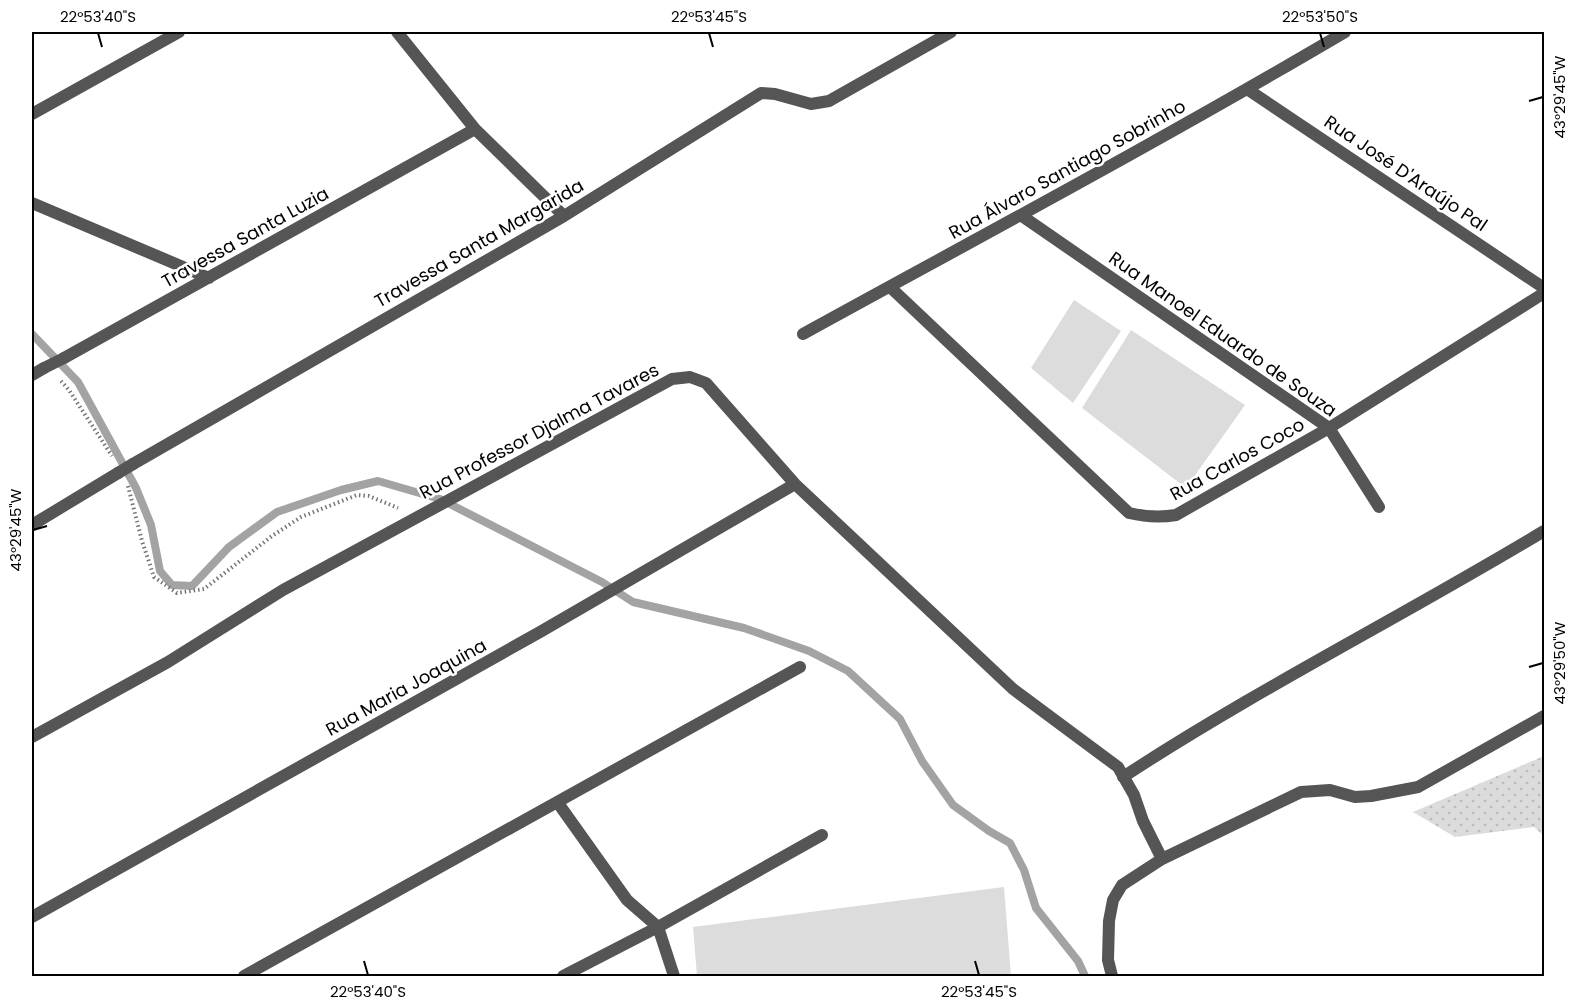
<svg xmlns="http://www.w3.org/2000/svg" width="1576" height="1008" font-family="Poppins,sans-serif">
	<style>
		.grass { fill: url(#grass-dots) }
		.garden { fill: #dcdcdc }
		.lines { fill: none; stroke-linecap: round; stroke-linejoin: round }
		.stream { stroke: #a3a3a3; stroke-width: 8 }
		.path { stroke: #777; stroke-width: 4; stroke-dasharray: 1.5 3; stroke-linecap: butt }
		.minor { stroke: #555; stroke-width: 12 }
		.minor-bridge { stroke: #555; stroke-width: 12 }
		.ticks { fill: none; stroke: #000; stroke-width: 2 }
		.labels { text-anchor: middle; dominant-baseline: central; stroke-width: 5; stroke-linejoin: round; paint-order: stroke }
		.street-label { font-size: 18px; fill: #000; stroke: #fff }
		.neatline { fill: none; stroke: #000; stroke-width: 2 }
		.ticks-label { font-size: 15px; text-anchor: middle; fill: #000 }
	</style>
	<defs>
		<pattern id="grass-dots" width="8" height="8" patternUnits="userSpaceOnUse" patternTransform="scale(1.5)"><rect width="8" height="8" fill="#dcdcdc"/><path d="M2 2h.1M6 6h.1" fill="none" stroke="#bbb" stroke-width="1.8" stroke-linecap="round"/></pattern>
	</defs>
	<rect width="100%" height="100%" fill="#fff"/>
	<path class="grass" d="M1544,756V836L1534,827L1455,837L1413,812Z"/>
	<path class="garden" d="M1074,300L1121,331L1073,403L1031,368Z
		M1131,330L1245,405L1186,488L1082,408Z
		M1004,887L1011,976H697L693,927Z"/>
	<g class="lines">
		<path class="stream" d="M32,334L78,382L136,488L151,525L160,571L172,585L192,586L229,547L277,512L341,490L378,481L440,499L602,582L633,602L744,628L809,651L848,671L900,719L922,761L953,805L989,831L1010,843L1024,870L1036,908L1078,961L1085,976"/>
		<path class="path" d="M61,381L69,390L112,456
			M128,486L142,541L154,577L177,593L204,589L272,536L301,517L357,495L369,496L398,508"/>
		<path class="minor" d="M397,32L475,129L564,216
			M1247,89L1544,288
			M32,114L179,32
			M32,203L209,278
			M1022,216L1329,428L1379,507
			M890,287L1129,513C1146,517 1159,518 1176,515L1329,428L1544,293
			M803,334C985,234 1167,137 1345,32
			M64,358L475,129
			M32,375L44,368
			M133,464L564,216L761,93L775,94L811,104L829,101L951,32
			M32,525L118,473
			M32,737L168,662L283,590L672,379L690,377L706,383L795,484L1013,689L1118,767L1134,795L1143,821L1162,859
			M1123,777C1259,688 1405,615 1544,531
			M558,803L627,900L658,927L563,976
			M32,917L540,632L795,484
			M244,976L800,667
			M674,976L658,927L822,835
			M1112,976L1108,960L1109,921L1113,900L1122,885L1162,859L1301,792L1330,790L1355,797L1371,796L1418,787L1544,716"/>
		<path class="minor-bridge" d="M44,368L64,358
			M118,473L133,464"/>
	</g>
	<path class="ticks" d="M98,33L102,47M709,33L713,47M1320,33L1324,47M1529,101L1543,97M33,530L47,526M1529,667L1543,663M364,961L368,975M975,961L979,975"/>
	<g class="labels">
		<g class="street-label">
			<text transform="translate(1067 169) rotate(-29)">Rua Álvaro Santiago Sobrinho</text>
			<text transform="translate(1406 173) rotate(34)">Rua José D'Araújo Pal</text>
			<text transform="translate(245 237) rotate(-29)">Travessa Santa Luzia</text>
			<text transform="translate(479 243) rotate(-30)">Travessa Santa Margarida</text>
			<text transform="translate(1223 334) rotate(35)">Rua Manoel Eduardo de Souza</text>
			<text transform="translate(539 431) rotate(-28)">Rua Professor Djalma Tavares</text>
			<text transform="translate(1237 459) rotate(-29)">Rua Carlos Coco</text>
			<text transform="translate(406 687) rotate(-29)">Rua Maria Joaquina</text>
		</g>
	</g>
	<rect width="1576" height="1008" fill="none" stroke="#ffffff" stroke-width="66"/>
	<rect x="33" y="33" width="1510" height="942" class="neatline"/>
	<g class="ticks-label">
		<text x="98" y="22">22°53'40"S</text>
		<text x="709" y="22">22°53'45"S</text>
		<text x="1320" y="22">22°53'50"S</text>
		<text transform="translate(1560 97) rotate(-90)" y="5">43°29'45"W</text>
		<text transform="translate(16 530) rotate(-90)" y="5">43°29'45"W</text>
		<text transform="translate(1560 663) rotate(-90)" y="5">43°29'50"W</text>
		<text x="368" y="997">22°53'40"S</text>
		<text x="979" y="997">22°53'45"S</text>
	</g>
</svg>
